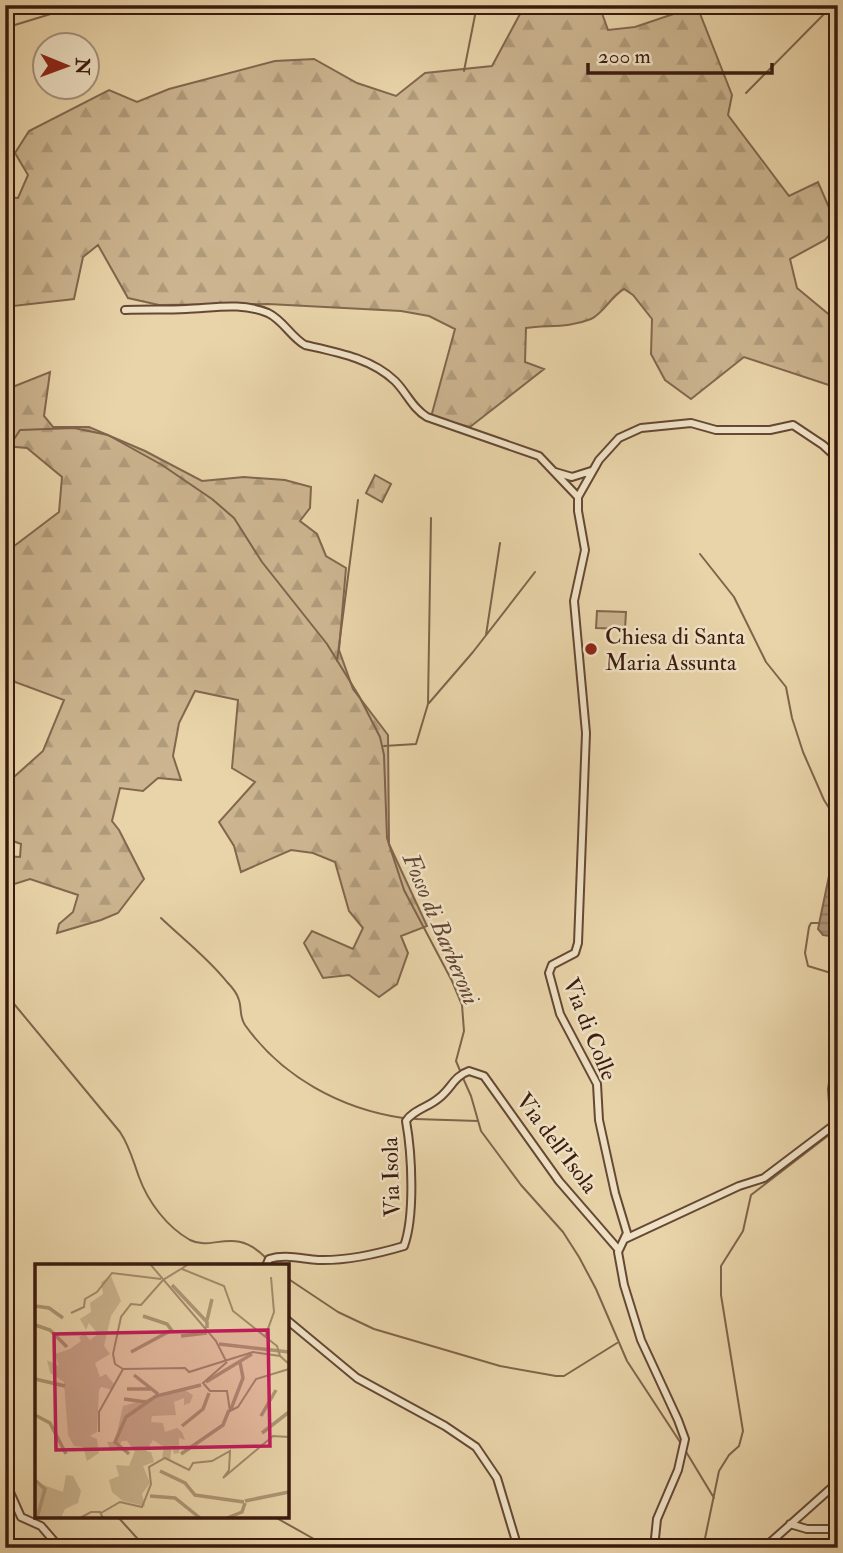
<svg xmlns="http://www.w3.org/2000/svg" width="843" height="1553" font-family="'IM FELL Double Pica',serif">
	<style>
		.grass { fill: #cbb48f; stroke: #82674e; stroke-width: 2 }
		.forest { fill: url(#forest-firs); stroke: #82674e; stroke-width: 2 }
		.cemetery { fill: url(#cemetery-stones); stroke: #82674e; stroke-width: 2 }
		.water { fill: url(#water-rules); stroke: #7f644b; stroke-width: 2 }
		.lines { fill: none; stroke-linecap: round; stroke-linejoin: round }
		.stream { stroke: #7f644b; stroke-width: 2 }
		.minor-casing { stroke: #654835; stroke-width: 10 }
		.minor { stroke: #f1e3c7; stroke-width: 6 }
		.poi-dot { fill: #8f2418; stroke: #f1e3c7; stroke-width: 2.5 }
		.labels { text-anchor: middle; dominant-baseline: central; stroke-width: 5; stroke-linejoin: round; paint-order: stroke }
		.poi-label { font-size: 23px; fill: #391a0e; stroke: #f1e3c7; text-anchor: start }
		.street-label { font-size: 23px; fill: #391a0e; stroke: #f1e3c7 }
		.water-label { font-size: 24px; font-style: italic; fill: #624532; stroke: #f1e3c7 }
		.inset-river { fill: none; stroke: #ad9574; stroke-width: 3.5 }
		.inset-road { fill: none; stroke: #a38a6b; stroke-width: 2 }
		.view { fill: #c2185b; fill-opacity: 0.15; stroke: #c2185b; stroke-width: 3.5 }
		.inset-edge { fill: none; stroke: #391a0e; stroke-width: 3.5 }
	</style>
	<defs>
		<pattern id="forest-firs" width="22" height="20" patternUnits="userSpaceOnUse" patternTransform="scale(1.75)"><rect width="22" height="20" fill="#cbb48f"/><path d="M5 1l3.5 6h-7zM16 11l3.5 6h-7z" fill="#af9a7a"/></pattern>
		<pattern id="cemetery-stones" width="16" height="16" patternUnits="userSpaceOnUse" patternTransform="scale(1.75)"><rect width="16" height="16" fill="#cbb48f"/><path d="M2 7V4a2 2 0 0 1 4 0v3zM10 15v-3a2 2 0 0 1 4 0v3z" fill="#af9a7a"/></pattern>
		<pattern id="water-rules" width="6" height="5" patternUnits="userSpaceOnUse" patternTransform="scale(1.75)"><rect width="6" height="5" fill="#ad9574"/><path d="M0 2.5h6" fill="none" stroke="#8e795e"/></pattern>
	</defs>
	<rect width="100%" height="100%" fill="#e9d4a9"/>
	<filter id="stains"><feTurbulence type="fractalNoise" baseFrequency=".00286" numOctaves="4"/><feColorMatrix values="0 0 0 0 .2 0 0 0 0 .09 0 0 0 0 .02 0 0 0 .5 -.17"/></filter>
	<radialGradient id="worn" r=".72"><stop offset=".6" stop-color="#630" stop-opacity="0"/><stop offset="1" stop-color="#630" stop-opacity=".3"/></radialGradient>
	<path class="grass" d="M597,611L626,612L625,629L596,628Z"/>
	<path class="forest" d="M530,5H599L608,30L635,27L697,6L732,95L728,115L789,196L818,182L837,226L825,240L790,259L797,288L838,322V388L744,357L691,399L665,380L651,354L652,319L633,295L624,289C611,296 604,313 591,319C569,328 548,325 526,328L525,362L544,369L470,427L431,417L455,329L429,316L401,311L268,304L159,305L128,298L98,245L83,257L74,299L5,307V197L18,198L28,175L15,153L29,131L109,90L137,102L169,89L275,61L314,59L357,83L396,96L425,73L492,66L520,14Z
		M50,372L44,416L53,427H89L145,451L202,481L244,477L285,480L311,487L310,508L300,521L317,534L326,556L346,568L339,650L353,689L388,735L389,844L427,926L401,936L408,953L397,984L379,997L349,975L323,978L304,943L312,931L353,949L363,928L349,911L335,862L313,853L291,850L241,872L234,846L219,822L255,782L232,768L238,700L195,691L179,723L173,756L181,780L158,778L143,791L120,788L112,821L119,830L144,879L118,913L101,920L57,933L59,924L73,912L78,895L30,879L5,887V856L20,857L21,844L5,838V785L43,751L64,700L15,682L5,665V553L59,512L62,477L27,448L5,446V390Z"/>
	<path class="cemetery" d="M375,475L391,484L382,502L366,493Z"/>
	<path class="water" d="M838,867V937L823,935L818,929L829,876L831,871Z"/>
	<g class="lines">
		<path class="stream" d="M5,28L80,5
			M464,71L477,5
			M746,93L833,5
			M5,453L20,430L74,428L108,435L162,465L212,499L234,518L262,562L327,644L359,696L380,737L384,755L387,838L404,890L452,981L462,1005L464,1031L456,1061L461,1073
			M700,554L734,597L766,662L786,687L792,718L803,752L824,800L838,822
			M486,635L500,543
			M337,661L358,500
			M429,703L473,652L535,572
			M384,746L416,744L428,704L431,518
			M161,918C183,939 208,958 227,982C232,987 237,993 239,1000C242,1009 239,1016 245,1025C282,1077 341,1109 403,1118
			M819,923H811L809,927L805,953L808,966L831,973L838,978
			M5,993L120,1132C130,1147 133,1161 139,1177C148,1202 167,1227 190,1240C213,1252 234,1225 266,1258
			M463,1078L471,1096L481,1131L521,1185L563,1232L579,1257L596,1289L627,1361L682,1445
			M830,1118L828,1089L838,1028
			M415,1119L478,1121
			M287,1278L338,1312L374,1329L500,1366L556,1376H564L617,1343
			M685,1450L714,1498
			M117,1516L146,1548
			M273,1516L330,1548
			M703,1548L719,1471L729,1455L739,1446L743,1431L721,1295V1266L743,1231L751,1195L838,1128"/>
		<g class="minor-casing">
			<path id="minor" d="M125,310C145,309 166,310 186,309C214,308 241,302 268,313C283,320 291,337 305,345C336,352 371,358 395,381C407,393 412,408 427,417L539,456L578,497L599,460L619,438L641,428L691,423L716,430H770L793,425L823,445L838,459
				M555,472L572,477L591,471
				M578,497V511L585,550L574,601L586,733L578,943L575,953L552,965L549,973L560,1014L597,1084L599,1120L615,1193L627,1233L618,1252L624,1285L641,1340L678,1420L685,1439L678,1470L657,1519L654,1548
				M625,1239L739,1186L764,1178L838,1122
				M266,1266L269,1259C285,1254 302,1259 318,1260C347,1261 377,1254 404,1246C415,1216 412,1154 406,1121C413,1110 429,1107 439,1098C451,1089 454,1076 469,1071L484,1076L559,1181L618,1249
				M287,1320L357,1378L445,1426L476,1447L497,1478L518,1548
				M5,1481L21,1517L41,1526L60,1548
				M790,1524L807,1529H838
				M764,1548L838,1482"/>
		</g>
		<use href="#minor" class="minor"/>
	</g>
	<circle class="poi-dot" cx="591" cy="649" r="7"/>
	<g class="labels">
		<g class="poi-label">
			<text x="605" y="636">Chiesa di Santa<tspan x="605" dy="26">Maria Assunta</tspan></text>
		</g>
		<g class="street-label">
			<text transform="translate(590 1029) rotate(68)">Via di Colle</text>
			<text transform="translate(557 1143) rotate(53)">Via dell'Isola</text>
			<text transform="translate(391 1177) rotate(-92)">Via Isola</text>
		</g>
		<g class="water-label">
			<text transform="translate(441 929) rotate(67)">Fosso di Barberoni</text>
		</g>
	</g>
	<g transform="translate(35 1264)">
		<rect width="254" height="254" fill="#e9d4a9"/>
		<path d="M76,12L86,37L76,52L69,82L75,90L60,99L65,113L71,110L79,120L78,126L66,123L64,126L62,168L55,172L62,175L64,189L52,197L48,183L39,182L33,171L29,118L15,109L12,96L24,102L20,90L35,85L46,77L44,73L50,70L55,76L63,70L54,59L51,66L45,55L56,48L55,39L68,30L66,18ZM148,125L158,131L155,139L149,141V134L139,138L141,151L117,152L116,158L128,159L130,168L142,164L147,168L150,176L144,174V189L139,190L137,181L135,196L127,194L129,183L118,176L111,187L116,188L119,198L108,202L115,219L107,230L110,242L88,237L77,228L74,216L84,212L81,201L94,202L100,187L92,177H87L81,186L76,187L72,178H80L88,142ZM31,211L38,212L46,227L43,239L30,245L26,254H0V218L28,228Z" fill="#cbb48f"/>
		<path class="inset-river" d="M137,21L172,58V64M0,42L14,44L28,54M108,52L132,60L138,68M172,56L177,35M0,61L15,66L32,83M146,72L172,69M184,80L254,88M96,88L135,67M99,111L123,130M0,115L30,122M171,118L217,90M92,125H116M89,135L111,138M196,145L208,114L205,98M0,151L15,159L31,190M226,152L241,126M147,162L168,145L174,129M227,169L254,148M94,190L80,178L91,153L121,132L166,121M146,190L188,161L194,146M125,207L150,219L160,231L209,238M0,216L10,225L2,254M115,232L140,234L165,254M210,237L254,228M192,254L207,248L210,239"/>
		<path class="inset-road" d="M115,0L181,77L191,97M147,5L189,22L198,47L242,82L245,92M36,49L49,43L50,35L62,28L77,9L126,15M230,73L239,48L236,13M192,98L168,119L175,127H192L195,147L203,143L221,115L254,105M88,105L150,104L154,108L218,88L245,92L254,100M64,168V148L88,105L80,100L78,90L86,53L96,40L106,41L128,16L154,0M66,249L85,238L107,243L116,220L114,203L130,194L154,206L158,199L177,197L195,187L194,206L188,214L238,172L254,173M45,254L56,248H65L68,254"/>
		<path class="view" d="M233,66L235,182L21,186L19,70Z"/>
		<rect width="254" height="254" class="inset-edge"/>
	</g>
	<rect width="843" height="1553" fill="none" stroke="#e9d4a9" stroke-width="28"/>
	<rect x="7" y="7" width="829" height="1539" fill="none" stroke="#391a0e" stroke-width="3.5"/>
	<rect x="14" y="14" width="815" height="1525" fill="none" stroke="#391a0e" stroke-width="2"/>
	<g transform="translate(66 66) rotate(91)"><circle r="33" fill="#f1e3c7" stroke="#a7937d" stroke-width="2"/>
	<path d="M0-5L12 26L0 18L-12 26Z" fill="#8f2418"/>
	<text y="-10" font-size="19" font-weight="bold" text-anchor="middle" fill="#391a0e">N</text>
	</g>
	<path d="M588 63v10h184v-10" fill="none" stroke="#391a0e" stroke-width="3.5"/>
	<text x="598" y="63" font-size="21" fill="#391a0e" stroke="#f1e3c7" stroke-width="5" paint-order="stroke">200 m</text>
	<rect width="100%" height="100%" filter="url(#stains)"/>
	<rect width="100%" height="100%" fill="url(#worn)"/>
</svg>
